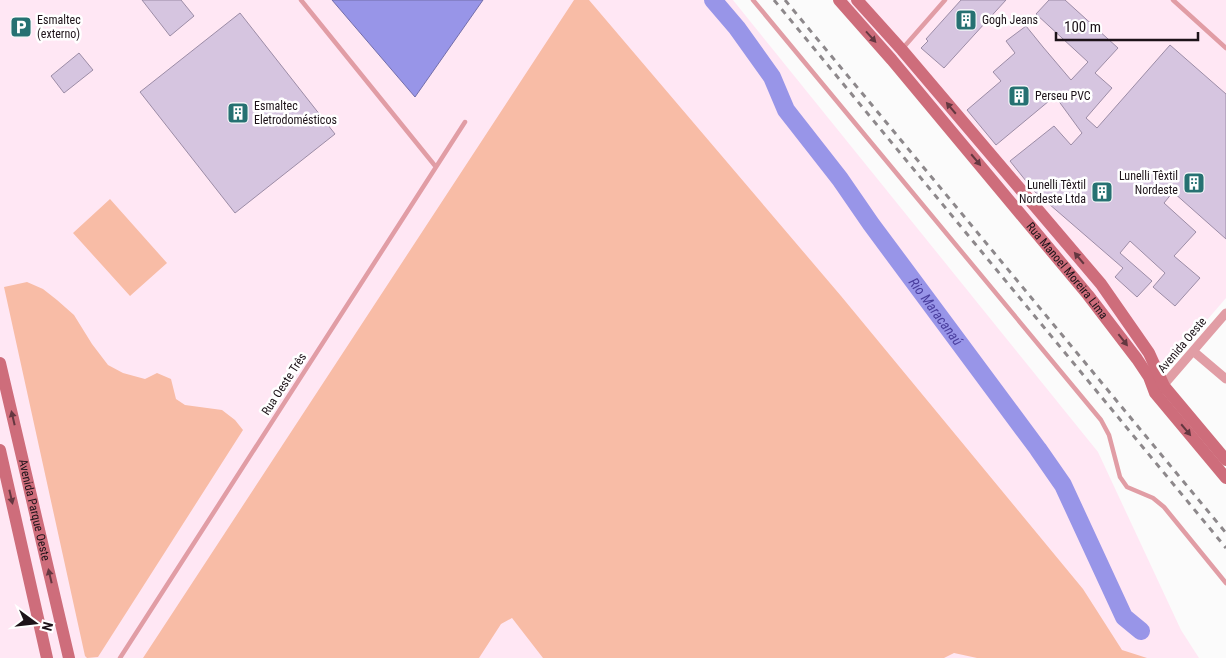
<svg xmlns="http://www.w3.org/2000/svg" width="1226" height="658" font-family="'Roboto Condensed',sans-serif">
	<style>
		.built { fill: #ffe7f4 }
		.green { fill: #f8bca6 }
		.water { fill: #9895e8; stroke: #736eaa }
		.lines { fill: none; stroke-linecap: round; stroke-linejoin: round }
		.river { stroke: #9895e8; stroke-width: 18 }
		.building { fill: #d6c5e0; stroke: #9c8ca6 }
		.lane { stroke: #e19da5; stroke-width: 4.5 }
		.street { stroke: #e19da5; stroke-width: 9 }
		.secondary { stroke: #ce6d7b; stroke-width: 12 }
		.rail { stroke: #8d888b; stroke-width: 3; stroke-dasharray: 6 6; stroke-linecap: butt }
		.oneway { fill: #643740 }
		.labels { text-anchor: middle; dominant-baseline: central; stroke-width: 5; stroke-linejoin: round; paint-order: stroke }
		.poi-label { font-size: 12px; fill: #1d1319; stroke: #fff; text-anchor: start }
		.street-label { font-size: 12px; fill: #1d1319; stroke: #fff }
		.water-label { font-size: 14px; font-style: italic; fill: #4b3f9f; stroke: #fff }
	</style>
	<rect width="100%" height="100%" fill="#fbfbfb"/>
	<path class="built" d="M0,0H733L1098,452L1181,630L1199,658H0Z
		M847,0H1226V298L1158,377Z"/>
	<path class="green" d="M574,0H589L841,296L1083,589L1122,650L1147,658H977L954,653L944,658H543L512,618L501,624L479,658H143Z
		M110,199L167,263L130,296L73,233Z
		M27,282L43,289L57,300L74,315L92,344L108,365L123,373L145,379L157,373L171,379L176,399L185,405L222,410L235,420L243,430L98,657L87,658L85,656L4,287Z"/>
	<path class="water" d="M332,0H483L415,97Z"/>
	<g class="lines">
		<path class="river" id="s1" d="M713,0L737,28L772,77L786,110L840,179L871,224L1038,449L1063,485L1124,617L1141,631"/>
	</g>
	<path class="building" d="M142,0H181L194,16L170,36Z
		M961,0H1006L944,68L921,48L928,41L926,39Z
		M1049,0H1065L1118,48L1095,73L1112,88L1086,118L1097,128L1170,45L1226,94V239L1173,192L1164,203L1196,232L1174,256L1200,278L1175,306L1153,287L1165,273L1130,241L1120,253L1152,281L1137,297L1115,277L1123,268L1034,191L1010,161L1054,126L1071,145L1082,133L1055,96L996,145L967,110L1001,81L993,72L1015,53L1006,41L1026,26L1043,47L1071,80L1088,62L1036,14Z
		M240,13L335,134L235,213L140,92Z
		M79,53L93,70L64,93L51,76Z"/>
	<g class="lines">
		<path class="lane" d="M301,0L436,167
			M753,0L1101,420L1109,435L1120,477L1127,487L1153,498L1164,507L1226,583
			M1173,0L1226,48
			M903,48L945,0
			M120,658L465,122"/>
		<path class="street" d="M1193,351L1226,379
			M1161,388L1226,313"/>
		<g class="secondary">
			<path id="s2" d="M839,0L892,60L1088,295L1137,359L1149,377L1155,393L1226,478"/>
			<path d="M857,0L902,50L1101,284L1149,353L1164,386L1226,460"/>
			<path id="s3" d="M0,363L69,658"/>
			<path d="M0,450L47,658"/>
		</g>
		<path class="rail" d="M774,0L1226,548
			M785,0L1226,533"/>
	</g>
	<defs><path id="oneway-solid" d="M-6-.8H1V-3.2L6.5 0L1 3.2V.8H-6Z" transform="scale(1.25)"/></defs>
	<g class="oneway">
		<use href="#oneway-solid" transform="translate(871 37) rotate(48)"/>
		<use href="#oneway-solid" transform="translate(951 108) rotate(-130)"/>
		<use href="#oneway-solid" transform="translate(976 160) rotate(50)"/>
		<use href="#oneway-solid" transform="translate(1079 258) rotate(-130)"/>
		<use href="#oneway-solid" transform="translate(1123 340) rotate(52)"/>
		<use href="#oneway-solid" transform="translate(13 418) rotate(-103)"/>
		<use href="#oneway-solid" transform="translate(1186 430) rotate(50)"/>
		<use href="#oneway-solid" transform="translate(11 497) rotate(77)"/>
		<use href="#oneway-solid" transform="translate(50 576) rotate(-103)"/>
	</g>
	<defs>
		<g id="building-square" transform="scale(1.125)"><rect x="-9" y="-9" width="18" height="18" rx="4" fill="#267172" stroke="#fff"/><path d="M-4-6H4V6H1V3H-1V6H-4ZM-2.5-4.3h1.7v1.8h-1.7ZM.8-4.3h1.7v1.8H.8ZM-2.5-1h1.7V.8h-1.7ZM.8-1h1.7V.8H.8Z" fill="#fff"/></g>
		<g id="parking-square" transform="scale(1.125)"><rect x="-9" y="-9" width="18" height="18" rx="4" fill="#267172" stroke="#fff"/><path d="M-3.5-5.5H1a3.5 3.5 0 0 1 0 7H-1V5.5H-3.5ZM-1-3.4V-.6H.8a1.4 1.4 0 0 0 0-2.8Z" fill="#fff"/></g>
	</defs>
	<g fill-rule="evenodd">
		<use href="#building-square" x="966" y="20"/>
		<use href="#parking-square" x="21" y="27"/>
		<use href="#building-square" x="1019" y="96"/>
		<use href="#building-square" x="238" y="113"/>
		<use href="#building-square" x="1194" y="183"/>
		<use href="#building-square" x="1102" y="192"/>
	</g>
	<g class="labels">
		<g class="poi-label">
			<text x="37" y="20">Esmaltec<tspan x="37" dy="14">(externo)</tspan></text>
			<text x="982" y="20">Gogh Jeans</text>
			<text x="1035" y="96">Perseu PVC</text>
			<text x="254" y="106">Esmaltec<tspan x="254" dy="14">Eletrodomésticos</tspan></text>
			<text x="1178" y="176" text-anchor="end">Lunelli Têxtil<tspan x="1178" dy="14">Nordeste</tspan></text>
			<text x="1086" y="185" text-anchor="end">Lunelli Têxtil<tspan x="1086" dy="14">Nordeste Ltda</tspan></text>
		</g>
		<g class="street-label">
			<text stroke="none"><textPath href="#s2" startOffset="354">Rua Manoel Moreira Lima</textPath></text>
			<text transform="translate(1182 345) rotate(-50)">Avenida Oeste</text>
			<text transform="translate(284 384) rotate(-57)">Rua Oeste Três</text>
			<text stroke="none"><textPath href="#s3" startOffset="151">Avenida Parque Oeste</textPath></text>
		</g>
		<g class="water-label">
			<text stroke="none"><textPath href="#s1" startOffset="384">Rio Maracanaú</textPath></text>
		</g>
	</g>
	<g transform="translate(35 623) rotate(105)" stroke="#ffffff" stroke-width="4" paint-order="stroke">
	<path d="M0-4L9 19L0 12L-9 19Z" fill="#1d1319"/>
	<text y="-8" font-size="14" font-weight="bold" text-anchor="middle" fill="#1d1319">N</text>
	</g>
	<path d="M1056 32v8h142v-8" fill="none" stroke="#1d1319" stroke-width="2.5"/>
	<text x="1064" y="32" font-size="15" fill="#1d1319" stroke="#ffffff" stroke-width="4" paint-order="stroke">100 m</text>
</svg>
